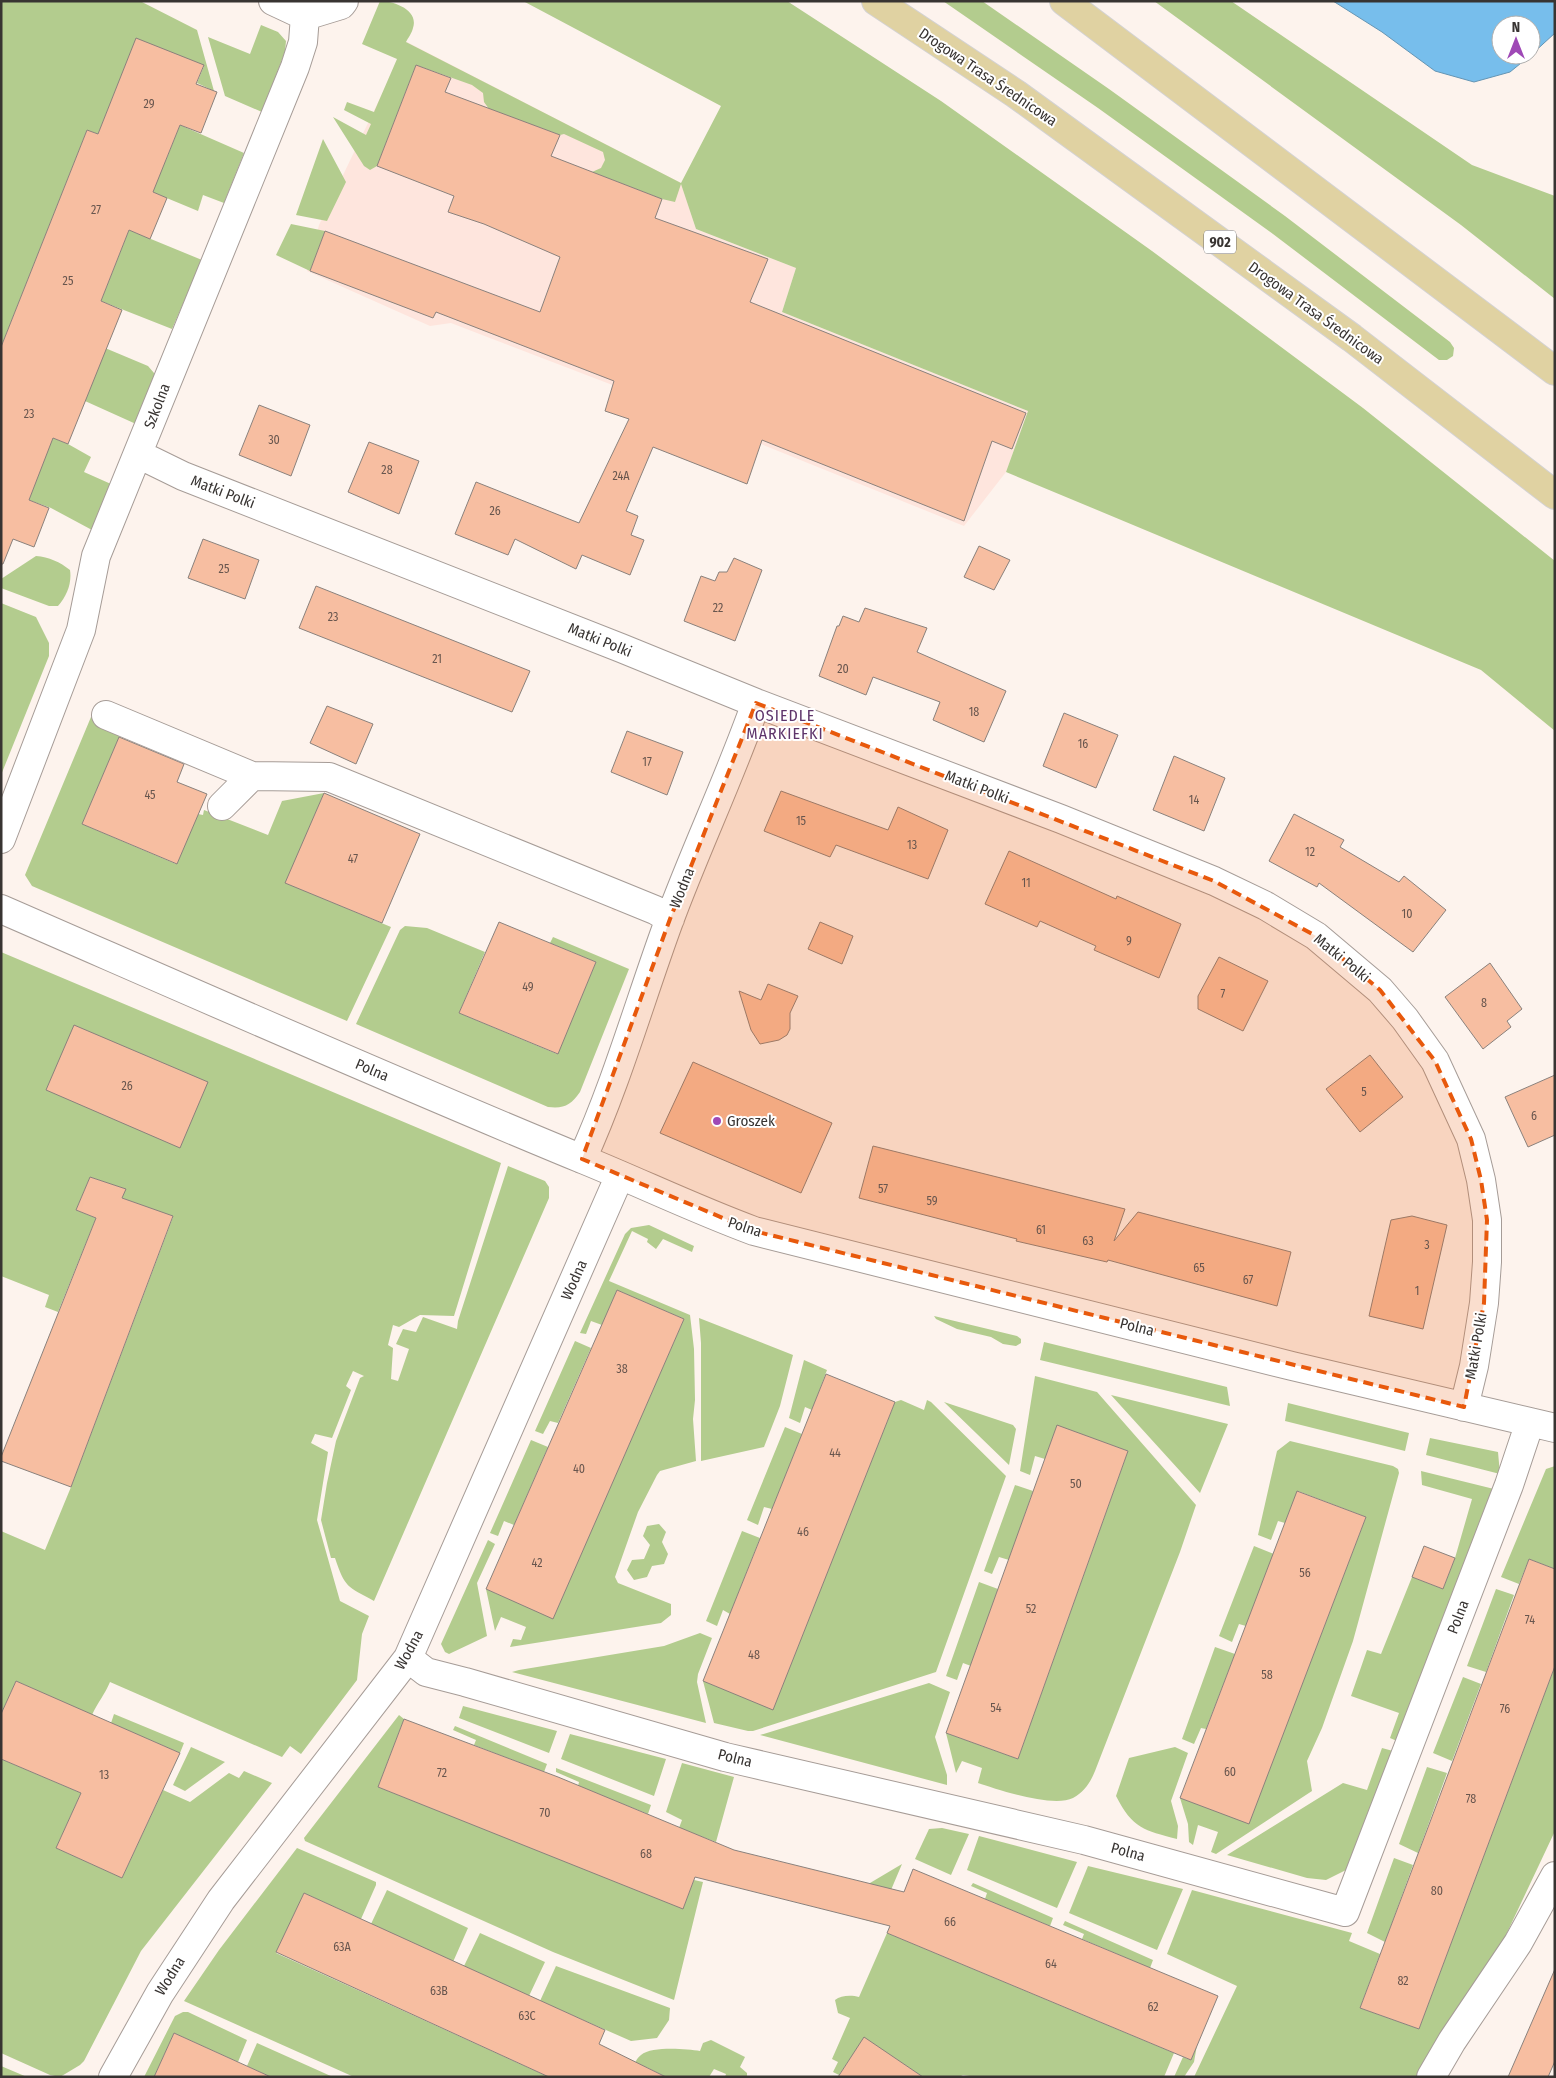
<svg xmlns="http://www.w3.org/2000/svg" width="1556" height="2078" font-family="'Fira Sans Condensed',sans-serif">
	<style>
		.industrial { fill: #fee5dd }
		.green { fill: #b3cc8e }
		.water { fill: #77beec; stroke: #6495b4 }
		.building { fill: #f7bea1; stroke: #8a817c }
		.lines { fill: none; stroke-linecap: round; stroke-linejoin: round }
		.minor-casing { stroke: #a69c97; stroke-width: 30 }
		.major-casing { stroke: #d3d2d2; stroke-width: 30 }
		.minor { stroke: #fff; stroke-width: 28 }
		.major { stroke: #e0d2a2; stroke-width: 28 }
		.marked { fill: #e8590c; fill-opacity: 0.2; stroke: #e8590c; stroke-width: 4; stroke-dasharray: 10 6; stroke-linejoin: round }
		.poi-dot { fill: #9f49b6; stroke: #fff; stroke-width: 2 }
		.labels { text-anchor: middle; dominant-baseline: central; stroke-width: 4; stroke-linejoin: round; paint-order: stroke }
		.number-label { font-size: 12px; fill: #68564e }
		.shield { fill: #fff; stroke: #747170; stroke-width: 1 }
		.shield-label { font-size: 14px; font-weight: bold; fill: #383432 }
		.street-label { font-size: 15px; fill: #383432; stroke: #fff }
		.poi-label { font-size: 15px; fill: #383432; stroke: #fff; text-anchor: start }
		.neighbourhood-label { font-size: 16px; letter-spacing: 1px; fill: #5e346a; stroke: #fff }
	</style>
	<rect width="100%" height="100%" fill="#fdf3ed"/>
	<path class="industrial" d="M407,42L681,183L696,229L796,268L782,312L1028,411L1006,472L964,526L649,399L451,323L430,326L307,271L319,225Z"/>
	<path class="green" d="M1,1H140L197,30L214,91L197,83L204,66L136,39L98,134L87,130L1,347Z
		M380,1C394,1 419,10 413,28C412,33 408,38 406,42L681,183L721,106L523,1H787L941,101L1152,251L1363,408L1555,561V731L1481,670L1006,472L1028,411L782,312L796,268L696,229L681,184L675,202L662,199L592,172L601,168L605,160L603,152L564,134L560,135L489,109L484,102L483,93L472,85L416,65L377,166L370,170L364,166L333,117L366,135L371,124L344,110L347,102L374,112L397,59L362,44Z
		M943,1H982L1109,89L1285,216L1450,342L1454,348L1453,356L1447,360H1439L1273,234L1098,108Z
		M1154,1H1231L1472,165L1555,196V299L1461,225Z
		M261,25L278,32L286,41L285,52L262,112L225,96L208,37L250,54Z
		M180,125L244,153L224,203L203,195L198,211L145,189L166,160Z
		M323,139L346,182L327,221L296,215Z
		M291,224L325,231L310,271L276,255Z
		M129,230L202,260L172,329L101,301Z
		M86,340L148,366L154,373V382L136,424L85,401Z
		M48,436L68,444L91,457L84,472L111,484L92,530L51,508L29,500Z
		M36,556C49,557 60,562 70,570C72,583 67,596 58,606H49L1,588V579Z
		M1,603L36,617L49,643V656L1,775Z
		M91,717L160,746L158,752L120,735L82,824L176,864L198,814L203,815L204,810L268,835L282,801L324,793L286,883L391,927L347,1021L32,886L25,875Z
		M405,926L427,928L485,952L459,1013L557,1054L596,962L550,943L553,937L629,969L580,1092C571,1105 564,1109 548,1107L356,1024L400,930Z
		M1,952L501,1163L454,1316L420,1315L399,1327L393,1325L388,1345L393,1348L391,1379L398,1381L409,1349L396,1344L403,1329L416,1332L423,1317L457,1329L458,1321L508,1166L545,1181L549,1187V1198L374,1601C347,1586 345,1588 335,1558H331L321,1520L327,1483L336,1441L360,1378L364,1376L353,1371L346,1386L351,1390L332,1438L315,1434L311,1443L328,1452L317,1520L340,1601L369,1616L362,1634L357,1680L301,1754L290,1746L282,1757L110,1682C105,1694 98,1702 92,1715L16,1681L1,1714V1531L45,1550L71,1487L173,1217L122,1198L125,1189L90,1177L76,1210L96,1218L58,1312L45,1307L49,1295L1,1276Z
		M649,1225L694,1246L692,1252L663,1239L656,1249L647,1242L648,1239L632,1231L609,1281L690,1315L694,1349L695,1400L693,1419L696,1461L660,1471L657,1475L638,1512L615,1577L618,1583L671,1604V1615L661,1623L510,1647L513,1639L521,1640L526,1627L501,1617L495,1631L486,1589L553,1618L684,1319L617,1290L602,1325L591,1321L586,1334L580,1333L625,1234L631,1228Z
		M934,1316L1017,1336L1021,1339V1343L1016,1346L1003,1344L991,1337L957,1329L936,1319Z
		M699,1318L793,1355L780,1406L764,1447L701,1461V1343Z
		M575,1341L591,1348L558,1423L550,1421L543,1434L535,1431Z
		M1044,1342L1227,1387L1230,1406L1040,1360Z
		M804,1360L827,1370L812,1410L805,1407L800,1423L789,1418Z
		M1035,1376L1097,1392L1196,1505L1180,1552L1095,1771C1090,1783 1085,1791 1073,1798C1053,1808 999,1790 978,1783L982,1768L962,1761L956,1773L946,1733L1018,1759L1128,1451L1057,1426L1045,1459L1035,1456L1030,1475L1020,1471Z
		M1111,1395L1228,1424L1200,1493Z
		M901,1400L924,1410L927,1400L931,1402L1006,1476L936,1672L753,1731H748L714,1723L703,1681L773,1709L895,1402Z
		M944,1402L1013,1425L1016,1429L1009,1465Z
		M1288,1403L1409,1433L1405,1451L1285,1421Z
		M785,1427L802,1434L772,1509L764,1507L758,1525L747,1520Z
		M1430,1438L1498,1452L1500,1474L1426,1455Z
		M531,1440L548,1447L514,1525L504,1521L498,1536L490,1533Z
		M1290,1441L1393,1466L1398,1469L1399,1473L1353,1641L1322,1728L1307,1761L1312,1791L1216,1854L1211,1852L1218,1832L1198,1825L1193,1845L1189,1842L1188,1824L1180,1798L1249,1823L1366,1517L1298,1491L1285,1523L1278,1521L1271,1540L1258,1535L1277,1451Z
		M1555,1466V1569L1529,1559L1519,1584L1501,1577L1546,1469Z
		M1421,1471L1494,1489L1397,1741L1390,1738L1399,1713L1351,1696L1367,1650L1381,1654L1412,1577L1443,1589L1455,1558L1472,1499L1422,1485Z
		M1015,1485L1033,1491L1009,1560L999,1557L992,1574L984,1571Z
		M659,1524L666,1532L662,1542L668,1554L664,1564L652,1566L647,1577L634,1580L627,1570L632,1560L644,1559L650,1545L643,1536L647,1526Z
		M742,1531L760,1538L730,1614L723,1610L717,1626L706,1621Z
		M488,1540L495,1544L477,1583L487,1636L449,1654L445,1652L441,1644Z
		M1254,1546L1274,1554L1246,1626L1239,1624L1232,1642L1219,1636Z
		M979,1582L998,1589L971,1666L963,1663L957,1680L946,1676Z
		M1496,1589L1514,1595L1486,1672L1467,1666Z
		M700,1633L712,1638L698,1674L697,1682L706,1723L512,1672L519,1670L664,1646Z
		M1215,1647L1235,1654L1206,1729L1201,1728L1194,1744L1182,1739Z
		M1555,1666V1831L1496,1956L1419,2077H1194L1237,1986L1167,1954L1192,1890L1352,1933L1349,1941L1380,1954L1360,2008L1419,2029Z
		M1463,1677L1481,1684L1452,1761L1433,1753Z
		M929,1683L950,1692L935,1737L947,1775V1785L760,1735Z
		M463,1706L557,1731L549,1753L459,1718Z
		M114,1714L184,1743L180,1753L111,1723Z
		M399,1715L404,1719L378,1787L683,1908L694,1880L703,1882L674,2000L553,1952L305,1841L304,1838Z
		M455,1726L547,1764L544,1772L474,1745L476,1740L453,1730Z
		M570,1734L666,1759L654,1796L561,1759Z
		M191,1747L225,1762L185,1791L173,1785Z
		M1175,1747L1188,1753L1171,1801L1178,1826L1177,1839C1144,1830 1133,1829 1116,1796L1129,1758Z
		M1382,1748L1393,1751L1348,1869L1326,1880L1307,1878L1227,1855L1343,1783L1367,1790Z
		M1,1759L81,1793L56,1848L122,1878L163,1790L190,1802L229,1773L239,1778L244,1771L272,1783L141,1951L84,2061L80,2065L60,2077L50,2075L1,2053Z
		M682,1763L734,1777L716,1842L679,1828L682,1820L666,1812Z
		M1427,1767L1447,1773L1418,1853L1399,1844Z
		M556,1768L651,1805L648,1814L578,1786L579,1782L556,1772Z
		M942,1828L969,1834L951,1875L915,1859L929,1829Z
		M979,1836L1077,1862L1057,1908L967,1870Z
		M297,1848L376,1882V1885L361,1919L304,1893L276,1953L549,2077H354L184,2001L219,1950Z
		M1394,1858L1413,1865L1385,1942L1367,1933Z
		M902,1864L877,1923L862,1919L870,1883Z
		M1088,1866L1183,1889L1157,1950L1069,1913Z
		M973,1883L1053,1918L1050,1926L985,1899L987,1893L971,1886Z
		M387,1890L468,1928L453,1962L371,1924Z
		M1065,1921L1153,1960L1150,1968L1082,1939L1084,1934L1063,1925Z
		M480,1933L545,1962L529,1996L464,1966Z
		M887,1933L1174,2053L1164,2077H976L963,2075L959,2077H923L864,2038L839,2075L833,2072L838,2062L832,2059L850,2018L838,2013L835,2000C841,1995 852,1995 859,1997Z
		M556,1966L670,2008L669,2020L657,2038L631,2041L540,2001Z
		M183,2012H188L247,2040L238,2062L174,2033L154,2077H144L175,2016Z
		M711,2040L745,2057L740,2067L747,2073V2077H725L726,2074L714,2069L709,2077H666L646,2067L640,2077L633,2069C635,2063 636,2059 641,2055C652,2046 686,2049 700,2051L703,2043Z
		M257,2043L333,2077H271L247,2066Z
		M1197,2045L1194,2062L1184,2077H1174L1183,2057L1191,2060Z
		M1,2066L27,2077H1Z"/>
	<path class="water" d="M1333,1H1555V33L1531,55V25H1501V55H1531L1510,72L1474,82L1435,71L1382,32Z"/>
	<path class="building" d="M136,38L204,65L196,84L217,92L201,133L180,125L153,192L167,198L150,239L129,230L101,301L122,310L68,444L53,438L29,500L49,508L34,547L13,539L3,564H1V347L87,130L98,134Z
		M416,65L451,78L445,92L560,135L551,156L662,199L655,218L768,259L750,302L1026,413L1012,449L992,441L964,521L762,440L747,484L653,447L626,511L638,516L631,535L644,540L630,575L582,555L576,569L515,539L508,555L455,534L476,482L579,523L629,419L605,411L614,381L436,312L433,318L310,271L325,231L540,312L560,257L484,224L448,212L454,196L377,166Z
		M259,405L310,425L291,476L239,455Z
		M369,442L419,461L399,514L348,492Z
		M203,539L259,560L245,599L188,578Z
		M979,546L1010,560L994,590L964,577Z
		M734,558L762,570L735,641L684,621L701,576L715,581L719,572H727Z
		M316,586L530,671L512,712L299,628Z
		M865,608L927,628L917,652L1006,691L984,742L933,720L940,702L873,677L866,695L819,676L837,626H839L843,616L859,622Z
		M327,706L373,724L356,764L310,743Z
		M1064,713L1118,735L1096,788L1043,766Z
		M627,731L683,752L667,795L611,772Z
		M119,737L184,764L177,782L207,794L177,864L82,824Z
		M1174,756L1225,778L1204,831L1153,810Z
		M781,791L888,830L898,807L948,830L928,879L836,845L830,857L764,831Z
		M324,793L420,834L382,923L285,883Z
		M1294,814L1344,840L1340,847L1399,882L1404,876L1446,910L1413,952L1319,883L1317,887L1269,861Z
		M1009,851L1116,899L1117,896L1181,924L1159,978L1094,950L1096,946L1040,921L1037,927L985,904Z
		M499,922L596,962L558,1054L459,1013Z
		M820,922L853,936L842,964L808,949Z
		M1219,957L1268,981L1243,1031L1198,1009V996Z
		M1490,963L1522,1009L1507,1021L1511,1027L1483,1049L1445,997Z
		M768,984L798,996L790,1013V1029L787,1035L779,1040L760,1044L751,1030L739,991L761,1000Z
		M74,1025L208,1082L180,1148L46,1090Z
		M1370,1055L1403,1097L1360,1132L1326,1089Z
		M693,1062L832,1123L801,1193L660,1133Z
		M1555,1075V1135L1528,1147L1505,1097Z
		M873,1146L1125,1209L1114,1241L1138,1212L1291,1252L1277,1306L1108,1260L1107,1262L1016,1241L1017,1239L859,1198Z
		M90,1177L126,1189L122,1198L173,1216L71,1487L1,1461V1457L96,1218L76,1210Z
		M1412,1216L1447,1225L1423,1329L1369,1316L1391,1220Z
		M617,1290L684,1319L553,1619L486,1589Z
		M826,1374L895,1402L773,1710L703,1681Z
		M1057,1425L1128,1451L1018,1759L946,1733Z
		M1297,1491L1366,1517L1249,1824L1180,1798Z
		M1424,1546L1455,1558L1443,1589L1412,1577Z
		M1529,1559L1555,1569V1666L1419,2029L1360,2008Z
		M16,1681L180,1753L122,1878L56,1848L81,1793L1,1759V1714Z
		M404,1719L558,1777L734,1850L904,1892L913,1869L1218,1996L1191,2060L887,1933L890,1926L695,1877L683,1909L378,1787Z
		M304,1893L605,2030L599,2044L666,2077H549L276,1952Z
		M1555,1969V2061L1548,2077H1508Z
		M174,2033L271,2077H154Z
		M864,2037L923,2077H838Z"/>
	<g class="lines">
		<g class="minor-casing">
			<path id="minor" d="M273,1L305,16
				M305,16L341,5L344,1
				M138,454L183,476L621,648L756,703L1061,819L1214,881L1266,906L1316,936L1380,990L1405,1019L1435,1061L1471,1139L1481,1180L1487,1220V1262L1484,1303L1474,1366L1464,1407
				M106,715L252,776
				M222,806L252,776L329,777L655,910L670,919
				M1,839L81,630L96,556L295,67L303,42L305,16
				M1,909C196,994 390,1080 587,1161C643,1184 697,1210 754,1231L1292,1366L1555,1428
				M582,1159C617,1082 640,1000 669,921C696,848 730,777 756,703
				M408,1658L426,1672L465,1682L725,1757L1084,1840L1345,1912L1509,1485L1530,1422
				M113,2077L160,1993L221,1900L408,1658L620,1175
				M1431,2077L1452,2041L1518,1943L1555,1876"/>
		</g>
		<g class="major-casing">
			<path id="major" d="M876,1L1016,94L1352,338L1555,495
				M1064,1L1555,371"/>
		</g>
		<use href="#minor" class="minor"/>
		<use href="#major" class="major"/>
	</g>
	<path class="marked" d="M756,703L1214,881L1316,936L1380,990L1435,1061L1471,1139L1481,1180L1487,1220L1484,1303L1464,1407L754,1231L582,1159L670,919Z"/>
	<circle class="poi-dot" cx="717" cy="1121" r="5"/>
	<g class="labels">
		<g class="number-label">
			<text x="149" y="104">29</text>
			<text x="96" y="210">27</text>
			<text x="68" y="281">25</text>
			<text x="29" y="414">23</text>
			<text x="274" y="440">30</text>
			<text x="387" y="470">28</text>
			<text x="621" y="476">24A</text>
			<text x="495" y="511">26</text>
			<text x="224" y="569">25</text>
			<text x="718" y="608">22</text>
			<text x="333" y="617">23</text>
			<text x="437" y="659">21</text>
			<text x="843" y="669">20</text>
			<text x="974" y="712">18</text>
			<text x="1083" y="744">16</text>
			<text x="647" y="762">17</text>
			<text x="150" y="795">45</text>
			<text x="1194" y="800">14</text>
			<text x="801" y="821">15</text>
			<text x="912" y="845">13</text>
			<text x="1310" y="852">12</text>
			<text x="353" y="859">47</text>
			<text x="1026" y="883">11</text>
			<text x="1407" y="914">10</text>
			<text x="1129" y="941">9</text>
			<text x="528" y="987">49</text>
			<text x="1223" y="994">7</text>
			<text x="1484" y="1003">8</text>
			<text x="127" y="1086">26</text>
			<text x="1364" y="1092">5</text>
			<text x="1534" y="1116">6</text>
			<text x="883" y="1189">57</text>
			<text x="932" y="1201">59</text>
			<text x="1041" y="1230">61</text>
			<text x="1088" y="1241">63</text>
			<text x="1427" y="1245">3</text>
			<text x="1199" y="1268">65</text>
			<text x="1248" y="1280">67</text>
			<text x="1417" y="1291">1</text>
			<text x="622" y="1369">38</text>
			<text x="835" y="1453">44</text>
			<text x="579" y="1469">40</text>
			<text x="1076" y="1484">50</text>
			<text x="803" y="1532">46</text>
			<text x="537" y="1563">42</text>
			<text x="1305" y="1573">56</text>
			<text x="1031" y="1609">52</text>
			<text x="1530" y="1620">74</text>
			<text x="754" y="1655">48</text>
			<text x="1267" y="1675">58</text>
			<text x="996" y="1708">54</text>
			<text x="1505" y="1709">76</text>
			<text x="1230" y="1772">60</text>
			<text x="442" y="1773">72</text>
			<text x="104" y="1775">13</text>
			<text x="1471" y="1799">78</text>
			<text x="545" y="1813">70</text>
			<text x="646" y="1854">68</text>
			<text x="1437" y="1891">80</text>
			<text x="950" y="1922">66</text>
			<text x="342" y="1947">63A</text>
			<text x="1051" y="1964">64</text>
			<text x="1403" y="1981">82</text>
			<text x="439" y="1991">63B</text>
			<text x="1153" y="2007">62</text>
			<text x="527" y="2016">63C</text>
		</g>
		<rect class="shield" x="1204" y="230.5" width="32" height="23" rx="4"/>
		<g class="shield-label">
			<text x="1220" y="242">902</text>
		</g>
		<g class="street-label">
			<text transform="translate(988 77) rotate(34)">Drogowa Trasa Średnicowa</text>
			<text transform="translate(1316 313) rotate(36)">Drogowa Trasa Średnicowa</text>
			<text transform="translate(157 406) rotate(-69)">Szkolna</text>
			<text transform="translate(223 492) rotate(21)">Matki Polki</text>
			<text transform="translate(600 640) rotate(22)">Matki Polki</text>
			<text transform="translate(977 787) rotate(21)">Matki Polki</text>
			<text transform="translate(682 888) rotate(-68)">Wodna</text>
			<text transform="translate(1342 958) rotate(39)">Matki Polki</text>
			<text transform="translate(372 1070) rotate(23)">Polna</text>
			<text transform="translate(745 1227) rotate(18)">Polna</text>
			<text transform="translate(574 1280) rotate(-66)">Wodna</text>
			<text transform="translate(1137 1327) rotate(14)">Polna</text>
			<text transform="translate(1476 1346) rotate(-80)">Matki Polki</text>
			<text transform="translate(1458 1617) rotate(-69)">Polna</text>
			<text transform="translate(409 1650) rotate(-61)">Wodna</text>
			<text transform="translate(735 1758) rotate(14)">Polna</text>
			<text transform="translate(1128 1852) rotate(15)">Polna</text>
			<text transform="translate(170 1976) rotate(-58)">Wodna</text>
		</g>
		<g class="poi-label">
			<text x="727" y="1121">Groszek</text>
		</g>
		<g class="neighbourhood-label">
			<text x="785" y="715">OSIEDLE<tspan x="785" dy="18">MARKIEFKI</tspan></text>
		</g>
	</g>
	<rect width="1556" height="2078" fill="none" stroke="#383432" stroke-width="5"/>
	<g transform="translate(1516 40)"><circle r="24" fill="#ffffff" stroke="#afaead"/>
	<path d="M0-4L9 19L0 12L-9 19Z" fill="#9f49b6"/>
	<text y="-8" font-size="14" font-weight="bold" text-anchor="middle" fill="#383432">N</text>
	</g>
</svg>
